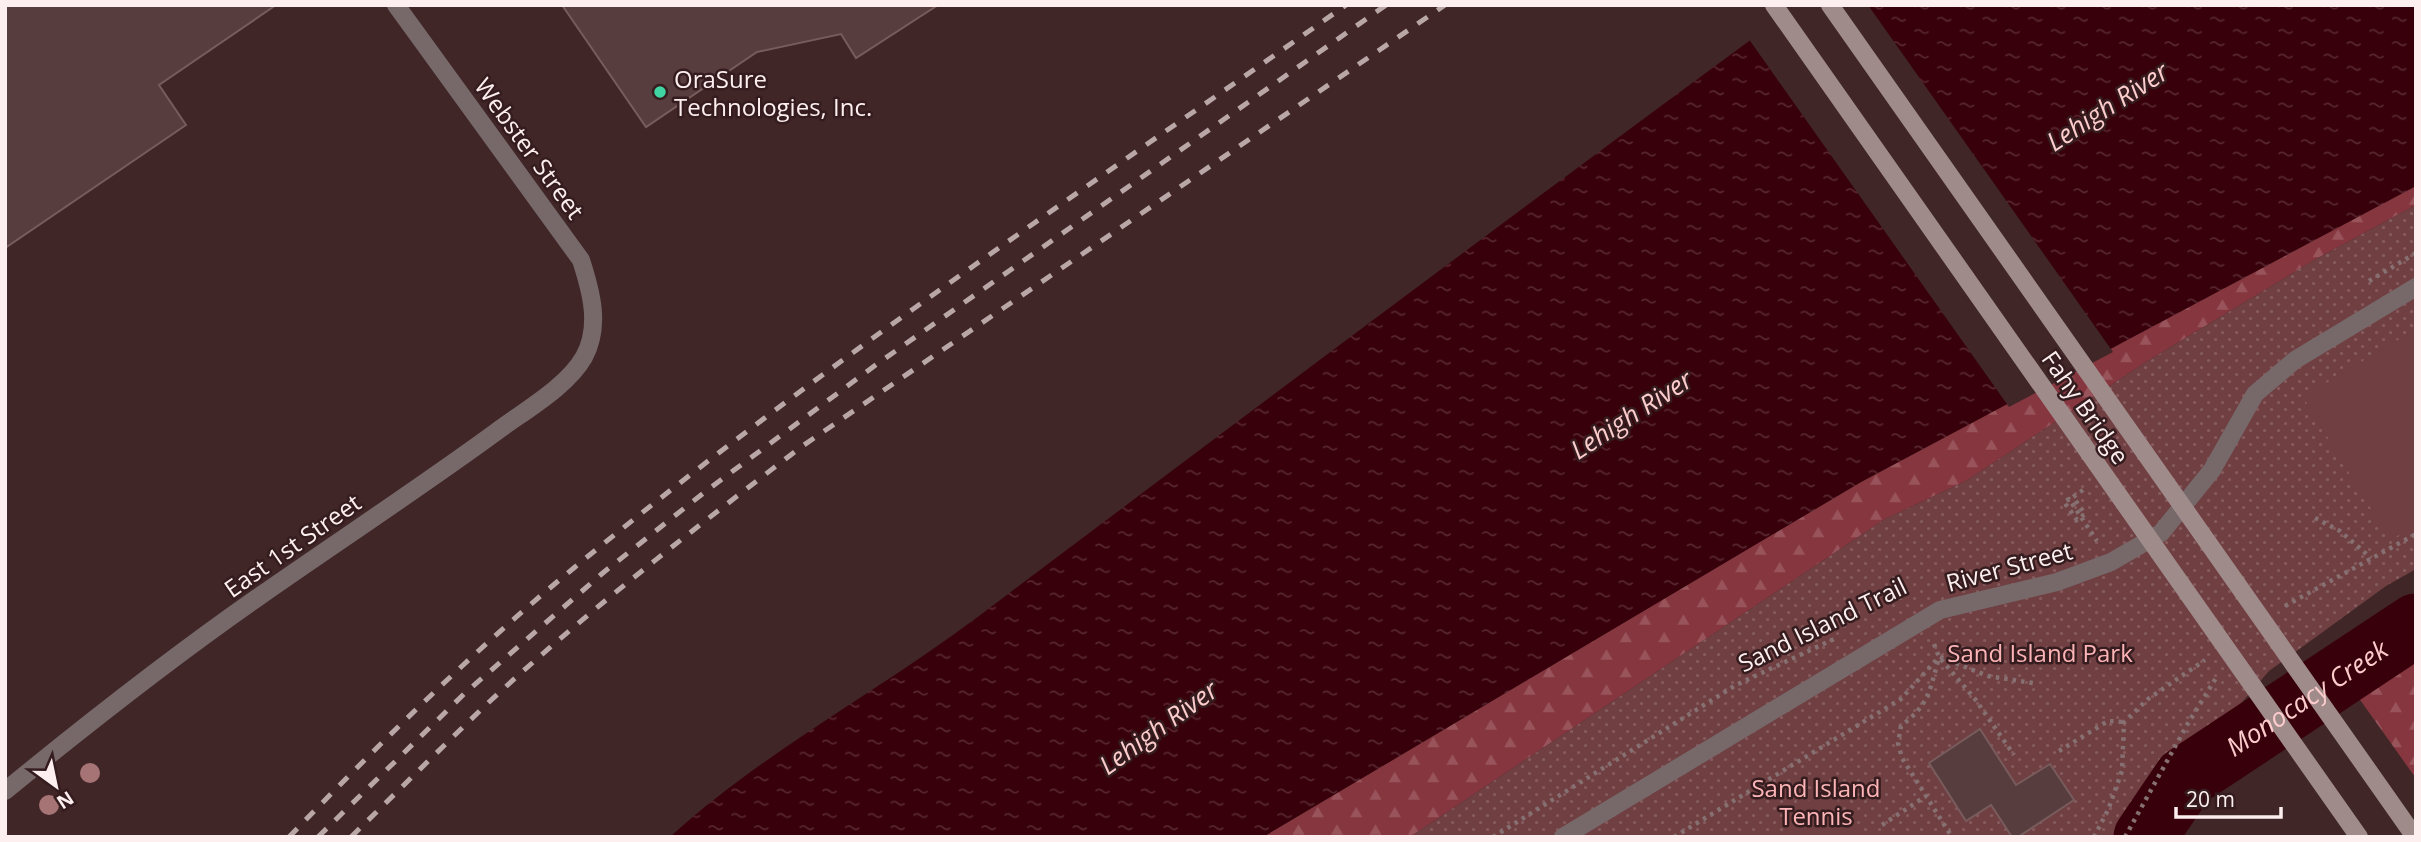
<svg xmlns="http://www.w3.org/2000/svg" width="2421" height="842" font-family="'Open Sans',sans-serif">
  <style>
    .forest { fill: url(#forest-firs) }
    .park { fill: url(#park-dots) }
    .pitch { fill: #703f42 }
    .water { fill: url(#water-ripples) }
    .pier { fill: #402627 }
    .lines { fill: none; stroke-linecap: round; stroke-linejoin: round }
    .river { stroke: #38000a; stroke-width: 63 }
    .building { fill: #583d3e; stroke: #785b5c; stroke-width: 2 }
    .path { stroke: #867071; stroke-width: 4.5; stroke-dasharray: 3.5 5; stroke-linecap: butt }
    .minor { stroke: #77696a; stroke-width: 18 }
    .secondary { stroke: #a08b8b; stroke-width: 18 }
    .rail { stroke: #b9a6a7; stroke-width: 5; stroke-dasharray: 12 12; stroke-linecap: butt }
    .tree { fill: #a77476 }
    .poi-dot { fill: #3fd4a2; stroke: #351c1e; stroke-width: 2.5 }
    .labels { text-anchor: middle; dominant-baseline: central; stroke-width: 5; stroke-linejoin: round; paint-order: stroke }
    .poi-label { font-size: 24px; fill: #fdefef; stroke: #351c1e; text-anchor: start }
    .street-label { font-size: 24px; fill: #fdefef; stroke: #351c1e }
    .park-label { font-size: 24px; fill: #fcb4b7; stroke: #351c1e }
    .water-label { font-size: 26px; font-style: italic; fill: #fdcccd; stroke: #351c1e }
  </style>
  <defs>
    <pattern id="forest-firs" width="22" height="20" patternUnits="userSpaceOnUse" patternTransform="scale(1.75)"><rect width="22" height="20" fill="#86363f"/><path d="M5 1l3.5 6h-7zM16 11l3.5 6h-7z" fill="#98535b"/></pattern>
    <pattern id="park-dots" width="8" height="8" patternUnits="userSpaceOnUse" patternTransform="scale(1.75)"><rect width="8" height="8" fill="#703f42"/><path d="M2 2h.1M6 6h.1" fill="none" stroke="#855b5e" stroke-width="1.8" stroke-linecap="round"/></pattern>
    <pattern id="water-ripples" width="26" height="14" patternUnits="userSpaceOnUse" patternTransform="scale(1.75)"><rect width="26" height="14" fill="#38000a"/><path d="M2 4q2-2 4 0t4 0M15 11q2-2 4 0t4 0" fill="none" stroke="#56262e"/></pattern>
  </defs>
  <rect width="100%" height="100%" fill="#402627"/>
  <path class="forest" d="M2416 186V205L2316 259 2146 362 1966 481 1885 519 1410 837H1263L1861 482Z
    M2416 644V777H2415L2353 690Z"/>
  <path class="park" d="M2416 205V569L2386 586 2269 671 2167 789 2138 837H1410L1885 519 1966 481 2146 362 2316 259Z"/>
  <path class="pitch" d="M2416 329V525L2390 540 2303 397Z
    M1830 788 1859 837H1791L1780 818Z"/>
  <path class="water" d="M1798 5H2416V186L1861 482 1263 837H670C763 752 878 692 979 616 1251 411 1523 207 1798 5Z"/>
  <path class="pier" d="M1792 5H1868L2113 352 2009 407 1748 38Z"/>
  <g class="lines">
    <path class="river" id="s1" d="M2145 837 2185 778 2416 625"/>
  </g>
  <path class="building" d="M5 5H276L159 85 186 125 5 248Z
    M562 5H938L856 58 841 34 757 52 646 127Z
    M1980 729 2016 785 2050 764 2074 800 2018 837H2012L1991 805 1966 821 1929 763Z"/>
  <g class="lines">
    <path class="path" d="M2369 281 2416 253
      M2083 490 2073 497 2085 514 2077 520 2064 502 2069 499 2097 541
      M2315 518 2340 531 2371 558
      M2285 606 2416 534
      M1934 644 1939 657 1975 699 2014 755
      M1940 657 1988 676 2033 683
      M1938 661C1929 694 1928 705 1901 726L1898 743 1902 758 1952 837
      M2059 751 2108 721 2124 722
      M1882 825 1926 796
      M1493 837 1736 685 1834 639
      M1674 837 1901 699 1939 657
      M2094 837 2108 810 2122 771 2124 722 2148 699 2205 660
      M2125 837 2187 725 2216 678"/>
    <path class="minor" d="M5 791C87 724 171 658 257 598 337 542 418 489 496 432 524 411 567 387 584 357 601 326 591 291 581 260L396 5
      M1563 837 1940 610 2057 582 2111 562 2161 533 2212 470 2255 394 2295 360 2416 287"/>
    <path class="secondary" d="M1774 5 2359 837
      M1830 5 2415 837"/>
    <path class="rail" d="M289 837C380 743 474 650 575 567 820 365 1087 188 1346 5
      M318 837 465 693 604 572 706 491 877 364 1386 5
      M351 837C397 792 442 747 488 703 587 611 694 529 801 447L1445 5"/>
  </g>
  <g class="tree">
    <circle cx="90" cy="773" r="10"/>
    <circle cx="49" cy="805" r="10"/>
  </g>
  <circle class="poi-dot" cx="660" cy="92" r="7"/>
  <g class="labels">
    <g class="poi-label">
      <text x="674" y="78">OraSure<tspan x="674" dy="28">Technologies, Inc.</tspan></text>
    </g>
    <g class="street-label">
      <text transform="translate(530 148) rotate(54)">Webster Street</text>
      <text transform="translate(2086 407) rotate(55)">Fahy Bridge</text>
      <text transform="translate(292 545) rotate(-35)">East 1st Street</text>
      <text transform="translate(2009 566) rotate(-15)">River Street</text>
      <text transform="translate(1822 624) rotate(-26)">Sand Island Trail</text>
    </g>
    <g class="park-label">
      <text x="2040" y="652">Sand Island Park</text>
      <text x="1816" y="787">Sand Island<tspan x="1816" dy="28">Tennis</tspan></text>
    </g>
    <g class="water-label">
      <text transform="translate(2107 106) rotate(-33)">Lehigh River</text>
      <text transform="translate(1631 414) rotate(-33)">Lehigh River</text>
      <text stroke="none"><textPath href="#s1" startOffset="217">Monocacy Creek</textPath></text>
      <text transform="translate(1158 727) rotate(-36)">Lehigh River</text>
    </g>
  </g>
  <rect width="2421" height="842" fill="none" stroke="#fdefef" stroke-width="14"/>
  <g transform="translate(56 786) rotate(147)" stroke="#351c1e" stroke-width="5" paint-order="stroke">
  <path d="M0-5L12 26L0 18L-12 26Z" fill="#fdefef"/>
  <text y="-10" font-size="19" font-weight="bold" text-anchor="middle" fill="#fdefef">N</text>
  </g>
  <path d="M2176 807v10h105v-10" fill="none" stroke="#fdefef" stroke-width="3.5"/>
  <text x="2186" y="807" font-size="21" fill="#fdefef" stroke="#351c1e" stroke-width="5" paint-order="stroke">20 m</text>
</svg>
